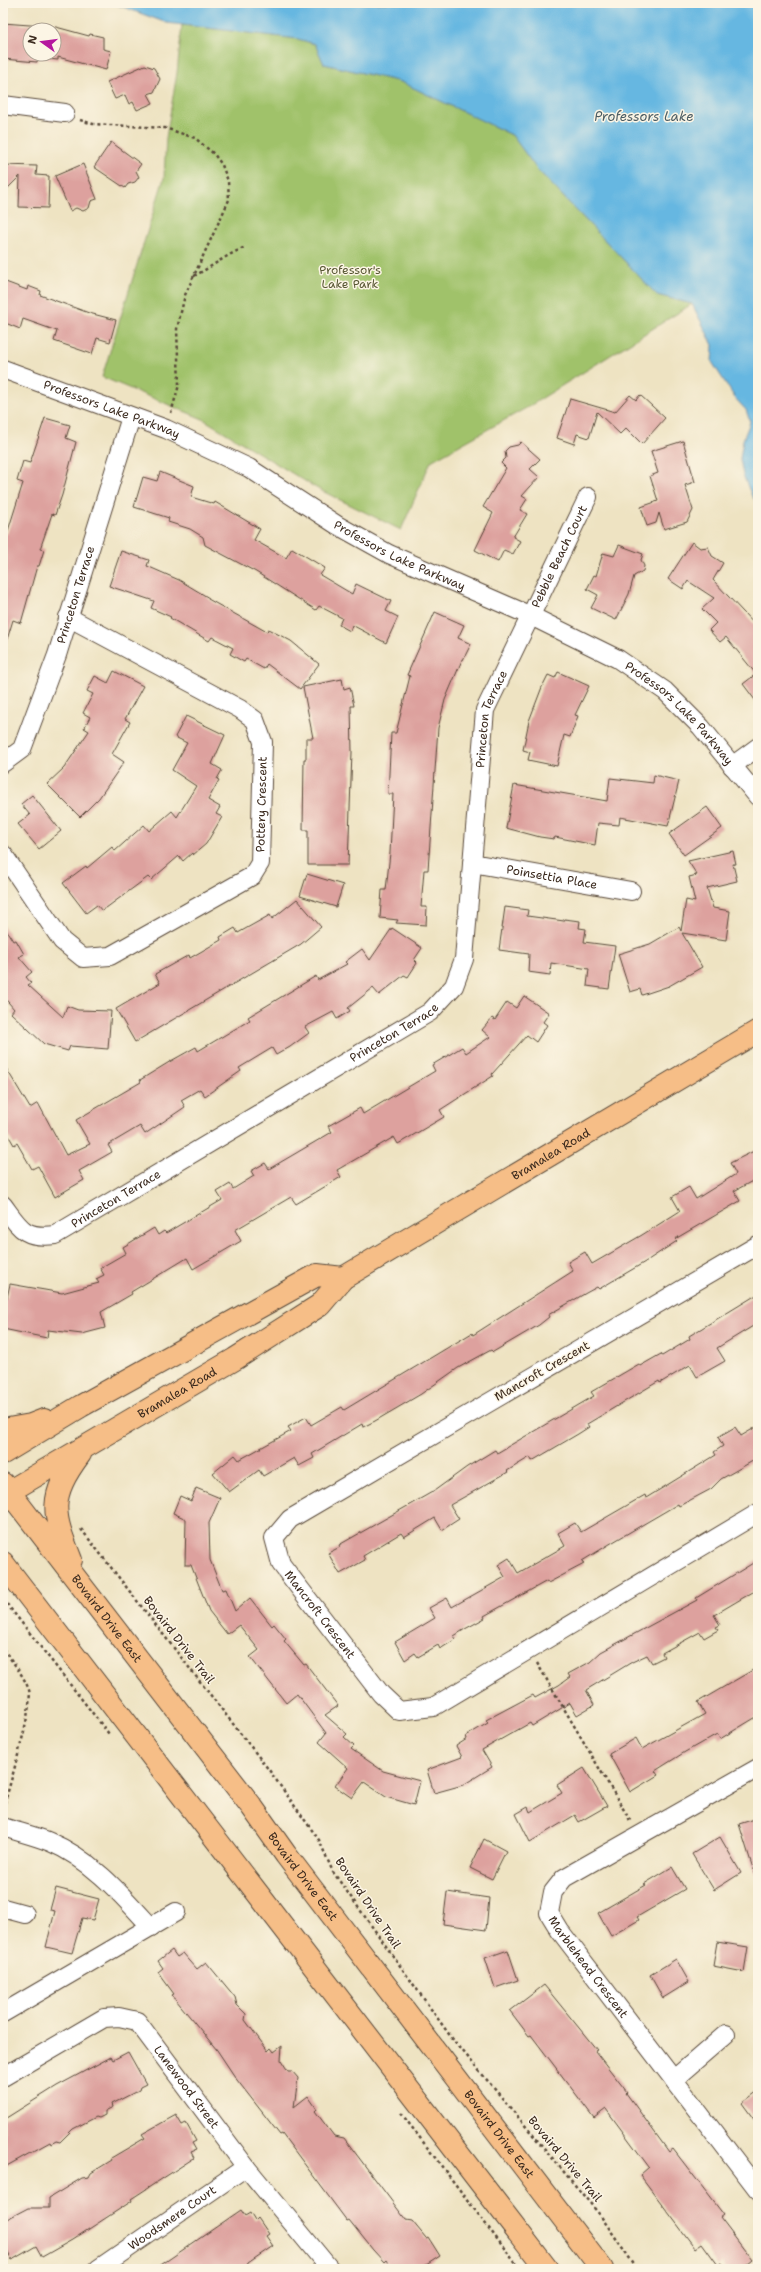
<svg xmlns="http://www.w3.org/2000/svg" width="761" height="2272" font-family="'Shantell Sans',sans-serif">
  <style>
    .green { fill: #a0c26b; stroke: #6e7644 }
    .water { fill: #66b7e1; stroke: #507080 }
    .building { fill: #dda19e; fill-rule: evenodd }
    .lines { fill: none; stroke-linecap: round; stroke-linejoin: round }
    .minor-casing { stroke: #564637; stroke-width: 20 }
    .major-casing { stroke: #564637; stroke-width: 24 }
    .path { stroke: #564637; stroke-width: 2.5; stroke-dasharray: 3 3; stroke-linecap: butt }
    .minor { stroke: #fff; stroke-width: 18 }
    .major { stroke: #f6be87; stroke-width: 22 }
    .labels { text-anchor: middle; dominant-baseline: central; stroke-width: 3; stroke-linejoin: round; paint-order: stroke }
    .park-label { font-size: 12px; fill: #595835; stroke: #fcf5e5 }
    .street-label { font-size: 12px; fill: #3b2a1e; stroke: #fcf5e5 }
    .water-label { font-size: 13px; font-style: italic; fill: #4a5b62; stroke: #fcf5e5 }
  </style>
  <rect width="100%" height="100%" fill="#fcf5e5"/>
  <filter id="ink" filterUnits="userSpaceOnUse"><feTurbulence type="fractalNoise" baseFrequency=".025" numOctaves="2"/><feDisplacementMap in="SourceGraphic" scale="8" xChannelSelector="R" yChannelSelector="G"/><feConvolveMatrix kernelMatrix="1 2 1 2 8 2 1 2 1" color-interpolation-filters="sRGB"/></filter>
  <filter id="wash" filterUnits="userSpaceOnUse"><feTurbulence type="fractalNoise" baseFrequency=".012" numOctaves="4" result="noise"/><feDisplacementMap in="SourceGraphic" scale="16" xChannelSelector="R" yChannelSelector="G"/><feGaussianBlur stdDeviation="0.9" result="paint"/><feColorMatrix in="noise" values="0 0 0 0 0 0 0 0 0 0 0 0 0 0 0 0 0 1.4 0 .05"/><feComposite in="paint" operator="in"/></filter>
  <g filter="url(#wash)">
    <rect width="100%" height="100%" fill="#eee3c2"/>
    <path class="green" d="M182 25 298 39 315 44 324 64 401 82 512 135 536 168 657 295 692 304 528 407 431 461 401 530 318 489 203 419 102 377 164 178 166 138 177 73Z"/>
    <path class="water" d="M112 3H758V504L752 496 743 475 740 459 743 440 750 422 746 410 735 398 712 362 713 345 692 304 657 295 536 168 512 135 401 82 324 64 315 44 298 39 167 23Z"/>
    <g id="blocks">
      <path class="building" d="M3 23 56 27 89 36 90 34 103 37V49L111 51 106 70 58 57V60L38 58 37 62 3 59ZM30 30H54V54H30Z
        M145 65 154 68 160 79 154 92 148 94 153 103 137 110 133 102 129 104 125 95 115 99 107 82Z
        M111 142 141 164 136 171 139 177 135 182 128 184 125 188 94 167Z
        M83 164 97 199 91 201 89 208 83 211 76 208 70 211 55 176Z
        M3 165 37 166 36 175 49 176 48 208 19 207 20 176 3 193Z
        M3 281 27 290 28 286 41 291 40 295 89 313 116 320 110 342 97 338 92 354 54 341 57 331 23 319 20 329 3 322Z
        M630 395 636 400 640 395 665 418 642 444 626 428 620 434 597 412 589 438 577 434 574 444 557 438 570 399 615 412Z
        M45 418 70 425 66 438 76 442 62 495 55 515 52 514 40 549 44 550 39 566H37L21 623 13 620 6 643H3V533L7 534 23 483 17 481 23 461 30 463Z
        M683 441 695 482 685 485 693 510 687 522 664 529 659 513 656 523 647 526 641 507 658 501 650 476 658 473 651 451Z
        M521 442 540 459 530 469 539 477 522 496 527 499 520 510 527 514 513 537 520 541 513 554 504 550 498 562 475 550 493 513 483 507 506 468 501 463 506 458 505 451 509 447 518 445Z
        M160 472 194 486 191 497 214 504 215 502 260 529 254 540 286 558 292 548 325 568 320 575 352 594 356 584 391 601 386 611 398 617 386 643 352 625 350 631 339 625 342 618 319 606 316 610 256 572 205 545 203 537 190 529 168 522 169 518 134 507 143 477 157 481Z
        M692 542 700 548 708 547 712 556 723 563 713 580 758 628V704L743 684 756 674 726 637 720 642 709 630 716 623 702 609 714 598 688 581 683 589 668 579Z
        M619 545 643 554 641 560 644 566 643 571 634 576 629 594 616 620 591 608 598 595 587 589 594 575 596 576 603 553 614 556Z
        M121 551 149 560 147 566 179 580 209 598 208 599 267 632 268 629 291 641 319 664 300 689 267 664 264 669 246 659 244 662 230 654 233 648 212 637 209 641 170 618 171 617 151 608 154 601 109 586Z
        M435 612 464 625 458 638 471 644 463 660H462L445 700 438 728 428 870H424L421 907H427L426 925 396 923 398 920 380 918 382 890H386L390 853 393 794H388L391 733H396L410 676 407 675Z
        M114 671 143 686 125 719 130 722 112 754 124 762 99 798 80 817 47 784 64 768 89 731 84 728 90 717 83 713 93 694 87 691 95 676 108 683Z
        M558 672 589 686 575 715 578 716 570 737 564 735 557 766 528 760 530 752 523 750 529 721 542 687 548 675 555 678Z
        M342 679 344 689 350 687 354 706H351L352 752 348 865H308V830H303L304 759H306V738H313L303 687Z
        M186 716 225 735 212 764 222 770 217 779 219 780 208 800 220 807 216 814 222 817 206 844 193 855 192 853 183 861 179 856 151 880 148 877 102 911 97 905 86 913 63 883 86 866 87 868 112 847 115 851 144 825 149 831 172 811 177 817 196 786 172 770 187 743 175 737Z
        M654 775 679 781 668 826 620 817 619 825 598 823 595 845 555 837 554 839 540 837 506 828 514 785 607 801 610 778 653 783Z
        M32 795 61 831 39 849 18 824 30 815 21 804Z
        M707 807 722 828 684 855 669 834Z
        M733 851 736 864H733L737 881 707 888 713 908 730 911 726 940 682 933 702 967 669 986 642 995 640 989 630 992 618 954 650 944 679 927 681 931 686 900 695 902 689 877 697 875 688 861Z
        M307 874 343 885 336 907 300 896Z
        M297 899 321 927 301 944 135 1042 116 1009 160 983 155 974 189 955 190 958 221 940 220 937 235 928 238 933 270 915 272 919Z
        M505 907 528 910 527 916 564 921V919L580 921 579 928 586 929 584 942 615 946 609 989 587 986 589 969 551 963 550 975 528 972 529 954 499 950Z
        M3 925 13 941 16 940 24 954 19 957 32 972 26 977 31 983 28 985 63 1017 67 1006 78 1010 111 1011 108 1049 70 1046 68 1051 44 1044 11 1013 14 1009 3 996Z
        M392 928 422 948 414 960 417 963 408 977 404 975 379 995 373 988 348 1008 350 1011 337 1019 333 1012 305 1027 309 1033 290 1047 276 1055 272 1048 239 1068 241 1071 205 1096 200 1089 181 1100 185 1107 145 1134 140 1126 108 1145 112 1152 79 1171 84 1180 55 1197 38 1166 32 1169 17 1143 14 1145 3 1126V1063L30 1108 38 1103 66 1155 90 1144 76 1120 141 1082 140 1080 171 1061 196 1047 198 1051 250 1020 248 1017 316 976 318 980 347 964 345 962 362 949 370 960Z
        M524 996 549 1013 543 1022 547 1025 536 1042 527 1035 492 1074 493 1076 440 1110 444 1117 398 1144 394 1137 337 1170 341 1177 296 1204 291 1197 235 1230 241 1241 193 1269 187 1258 131 1292 132 1294 101 1312 105 1328 82 1334 48 1330 47 1338 3 1329V1297L7 1298 10 1284 62 1293 99 1283 96 1279 104 1275 100 1268 126 1253 123 1247 154 1228 158 1235 164 1231 166 1233 222 1200 217 1192 230 1184 233 1189 254 1176 251 1171 265 1163 269 1169 332 1132 328 1126 360 1108 363 1114 435 1071 432 1065 462 1047 466 1053 490 1037 482 1030 492 1018 495 1020 507 1002 516 1008Z
        M758 1149V1178L734 1191 740 1201 675 1239 677 1241 645 1262 599 1289 597 1287 586 1293 548 1315 549 1317 539 1325 493 1352 491 1350 458 1368 421 1394 375 1421 363 1427 362 1424 312 1454 314 1458 299 1466 294 1458 263 1476 259 1470 229 1492 213 1473 235 1455 239 1460 291 1431 288 1427 306 1417 311 1425 342 1407 344 1410 472 1333 473 1335 573 1271 568 1262 585 1252 592 1264 642 1235 680 1211 672 1197 689 1187 696 1199 736 1174 730 1163Z
        M758 1294V1323L717 1348 725 1361 697 1377 690 1365 660 1383 659 1381 587 1424 589 1427 578 1434 532 1461 530 1457 507 1471 508 1472 450 1505 459 1519 442 1530 435 1518 404 1537 401 1533 363 1556 365 1560 340 1574 328 1553 340 1547 339 1545 434 1491 467 1467 495 1450 497 1453 594 1396 591 1392 639 1364 640 1366 661 1354 662 1356 690 1339 689 1336Z
        M758 1426V1458L721 1479 711 1489 679 1506 678 1504 613 1542 582 1561 584 1564 548 1583 547 1581 484 1616 485 1618 465 1629 454 1636 456 1639 440 1649 438 1645 418 1657 415 1653 405 1660 395 1642 435 1618 429 1608 447 1598 452 1607 505 1577 498 1565 509 1558 518 1573 565 1546 558 1533 575 1523 581 1532 645 1495 646 1498 716 1455 714 1452 723 1446 718 1437 735 1427 741 1436Z
        M196 1488 220 1498 209 1523 210 1560 222 1590 226 1589 235 1611 250 1598 272 1626 274 1624 286 1639 284 1641 304 1665 306 1664 338 1706 325 1715 347 1734 344 1737 354 1746 351 1749 383 1771 420 1781 414 1805 386 1797 364 1782 352 1798 335 1786 348 1768 319 1742 326 1733 297 1694 286 1703 250 1657 259 1650 239 1625 227 1634 209 1611 191 1565H185L186 1519 173 1513 180 1496 191 1501Z
        M758 1560V1589L714 1615 720 1625 716 1627 718 1630 704 1638 700 1632 662 1653 664 1657 652 1663 647 1655 632 1662 586 1690 594 1705 577 1715 570 1703 532 1726 530 1723 482 1750 492 1767 463 1785 434 1793 427 1770 462 1757 456 1746 467 1739 466 1736 488 1723 486 1720 533 1695 535 1698 559 1685 570 1677 568 1674 590 1662 601 1652 697 1600 696 1598Z
        M758 1667V1716L720 1739 717 1734 685 1752 655 1771 658 1775 630 1792 609 1754 636 1738 642 1749 705 1714 698 1702Z
        M584 1768 607 1806 579 1822 575 1815 530 1842 516 1814 528 1807 530 1812 562 1793 557 1785Z
        M758 1818V1875H755L739 1824Z
        M720 1837 741 1873 714 1890 692 1854Z
        M484 1839 506 1851 492 1879 470 1868Z
        M672 1867 685 1889 637 1917 639 1920 611 1936 598 1913 646 1885 644 1884Z
        M56 1888 99 1899 93 1920 82 1918 72 1953 46 1947 55 1911 50 1910Z
        M447 1892 489 1898 486 1930 443 1924Z
        M717 1942 748 1947 744 1972 713 1966Z
        M172 1950 177 1957 183 1953 197 1969 206 1962 235 1997 237 2005 246 2014 245 2020 268 2051 271 2048 274 2052 282 2046 281 2060 288 2071H292L298 2078 294 2107 308 2096 317 2109 315 2111 334 2136 344 2138 406 2220 412 2221 426 2238 428 2237 440 2256 420 2269H392L386 2260 384 2262 373 2250 349 2220 347 2221 282 2134 280 2135 237 2080 217 2050 172 1995 174 1994 158 1972 163 1968 158 1961Z
        M508 1950 518 1980 495 1988 485 1958Z
        M676 1959 689 1982 663 1998 650 1975Z
        M544 1985 597 2050 595 2051 627 2092 626 2093 669 2152 673 2149 724 2215 720 2218 752 2260 741 2269H726L722 2263 718 2265 702 2243 695 2248 640 2175 649 2167 606 2109 594 2118 531 2035 529 2036 510 2011Z
        M128 2052 146 2084 140 2087 139 2090 112 2104 113 2107 105 2111V2115L99 2118 96 2117 73 2129 60 2142 56 2141 51 2144 50 2142 3 2168V2120L57 2086 111 2057 113 2060Z
        M758 2091V2125L742 2103Z
        M176 2115 182 2125 186 2123 196 2141 192 2143 196 2150 191 2152 194 2158 131 2199 132 2201 72 2240 42 2257 36 2246 12 2260 3 2244V2221L28 2208H49V2198L82 2178 89 2177 91 2173 112 2160 111 2158 145 2138 142 2134Z
        M241 2210 245 2216 250 2213 255 2221 258 2218 269 2234 266 2236 273 2246 248 2263 247 2266 242 2269H155Z"/>
    </g>
  </g>
  <g filter="url(#ink)">
    <use href="#blocks" fill-opacity="0" stroke="#564637" stroke-width="1"/>
    <g class="lines">
      <g class="minor-casing">
        <g id="minor">
          <path d="M3 105 65 113"/>
          <path id="s1" d="M3 369 166 429 249 468 337 525 389 554 531 616 618 659 665 691 701 727 758 797"/>
          <path id="s2" d="M3 763 22 749 57 655 131 417"/>
          <path d="M732 766 758 747"/>
          <path id="s3" d="M3 854 62 941 83 958 110 956 252 876 260 863 263 742 255 720 240 709 68 617"/>
          <path id="s4" d="M472 863 631 891"/>
          <path id="s5" d="M3 1205C20 1228 24 1239 55 1235L430 1012 454 986 464 959 485 710 588 497"/>
          <path id="s6" d="M758 1245 290 1519 274 1538 281 1564 381 1694 399 1711 433 1707 758 1513"/>
          <path id="s7" d="M758 1768 564 1878 553 1892 549 1913 560 1931 758 2190"/>
          <path d="M3 1827C18 1832 35 1836 50 1842 91 1859 122 1895 151 1927"/>
          <path d="M3 1908 25 1914"/>
          <path d="M3 2013 176 1912"/>
          <path id="s8" d="M3 2077 104 2018 119 2017 137 2021 246 2167 330 2269"/>
          <path d="M674 2079 726 2034"/>
          <path id="s9" d="M98 2269 246 2167"/>
        </g>
      </g>
      <g class="major-casing">
        <g id="major">
          <path d="M3 1430 31 1425 44 1420"/>
          <path d="M3 1453 81 1406 317 1275 343 1278"/>
          <path id="s10" d="M3 1484 252 1807 286 1855 602 2269"/>
          <path id="s11" d="M3 1495 235 1359 320 1305 343 1278 758 1031"/>
          <path d="M71 1560C52 1513 48 1497 80 1454"/>
          <path d="M3 1563 547 2269"/>
        </g>
      </g>
      <path class="path" d="M80 120 93 124 165 128 195 138 214 154 222 165 228 181 229 200 185 295 177 329 179 385 171 413
        M194 276C212 267 227 254 246 247
        M81 1529 269 1770 319 1840 333 1872 451 2037 600 2215 637 2269
        M3 1599 109 1734
        M3 1649C12 1661 24 1676 29 1690 34 1706 9 1786 4 1806
        M537 1663 631 1822
        M401 2113 520 2269"/>
      <use href="#minor" class="minor"/>
      <use href="#major" class="major"/>
    </g>
  </g>
  <g class="labels">
    <g class="park-label">
      <text x="350" y="270">Professor's<tspan x="350" dy="14">Lake Park</tspan></text>
    </g>
    <g class="street-label">
      <text stroke="none"><textPath href="#s1" startOffset="116">Professors Lake Parkway</textPath></text>
      <text stroke="none"><textPath href="#s1" startOffset="440">Professors Lake Parkway</textPath></text>
      <text stroke="none"><textPath href="#s5" startOffset="986">Pebble Beach Court</textPath></text>
      <text stroke="none"><textPath href="#s2" startOffset="187">Princeton Terrace</textPath></text>
      <text stroke="none"><textPath href="#s1" startOffset="764">Professors Lake Parkway</textPath></text>
      <text stroke="none"><textPath href="#s5" startOffset="808">Princeton Terrace</textPath></text>
      <text stroke="none"><textPath href="#s3" startOffset="396">Pottery Crescent</textPath></text>
      <text stroke="none"><textPath href="#s4" startOffset="81">Poinsettia Place</textPath></text>
      <text stroke="none"><textPath href="#s5" startOffset="460">Princeton Terrace</textPath></text>
      <text stroke="none"><textPath href="#s11" startOffset="647">Bramalea Road</textPath></text>
      <text stroke="none"><textPath href="#s5" startOffset="136">Princeton Terrace</textPath></text>
      <text transform="translate(542 1371) rotate(-30)">Mancroft Crescent</text>
      <text stroke="none"><textPath href="#s11" startOffset="202">Bramalea Road</textPath></text>
      <text stroke="none"><textPath href="#s6" startOffset="658">Mancroft Crescent</textPath></text>
      <text stroke="none"><textPath href="#s10" startOffset="170">Bovaird Drive East</textPath></text>
      <text transform="translate(179 1640) rotate(52)">Bovaird Drive Trail</text>
      <text stroke="none"><textPath href="#s10" startOffset="494">Bovaird Drive East</textPath></text>
      <text transform="translate(368 1903) rotate(56)">Bovaird Drive Trail</text>
      <text stroke="none"><textPath href="#s7" startOffset="329">Marblehead Crescent</textPath></text>
      <text stroke="none"><textPath href="#s8" startOffset="233">Lanewood Street</textPath></text>
      <text stroke="none"><textPath href="#s10" startOffset="818">Bovaird Drive East</textPath></text>
      <text transform="translate(565 2159) rotate(50)">Bovaird Drive Trail</text>
      <text stroke="none"><textPath href="#s9" startOffset="90">Woodsmere Court</textPath></text>
    </g>
    <g class="water-label">
      <text x="644" y="116">Professors Lake</text>
    </g>
  </g>
  <rect width="761" height="2272" fill="none" stroke="#fcf5e5" stroke-width="16"/>
  <g transform="translate(42 42) rotate(284)"><circle r="19" fill="#fcf5e5" stroke="#afa495"/>
  <path d="M0-3L7 15L0 10L-7 15Z" fill="#b5179e"/>
  <text y="-6" font-size="11" font-weight="bold" text-anchor="middle" fill="#3b2a1e">N</text>
  </g>
</svg>
